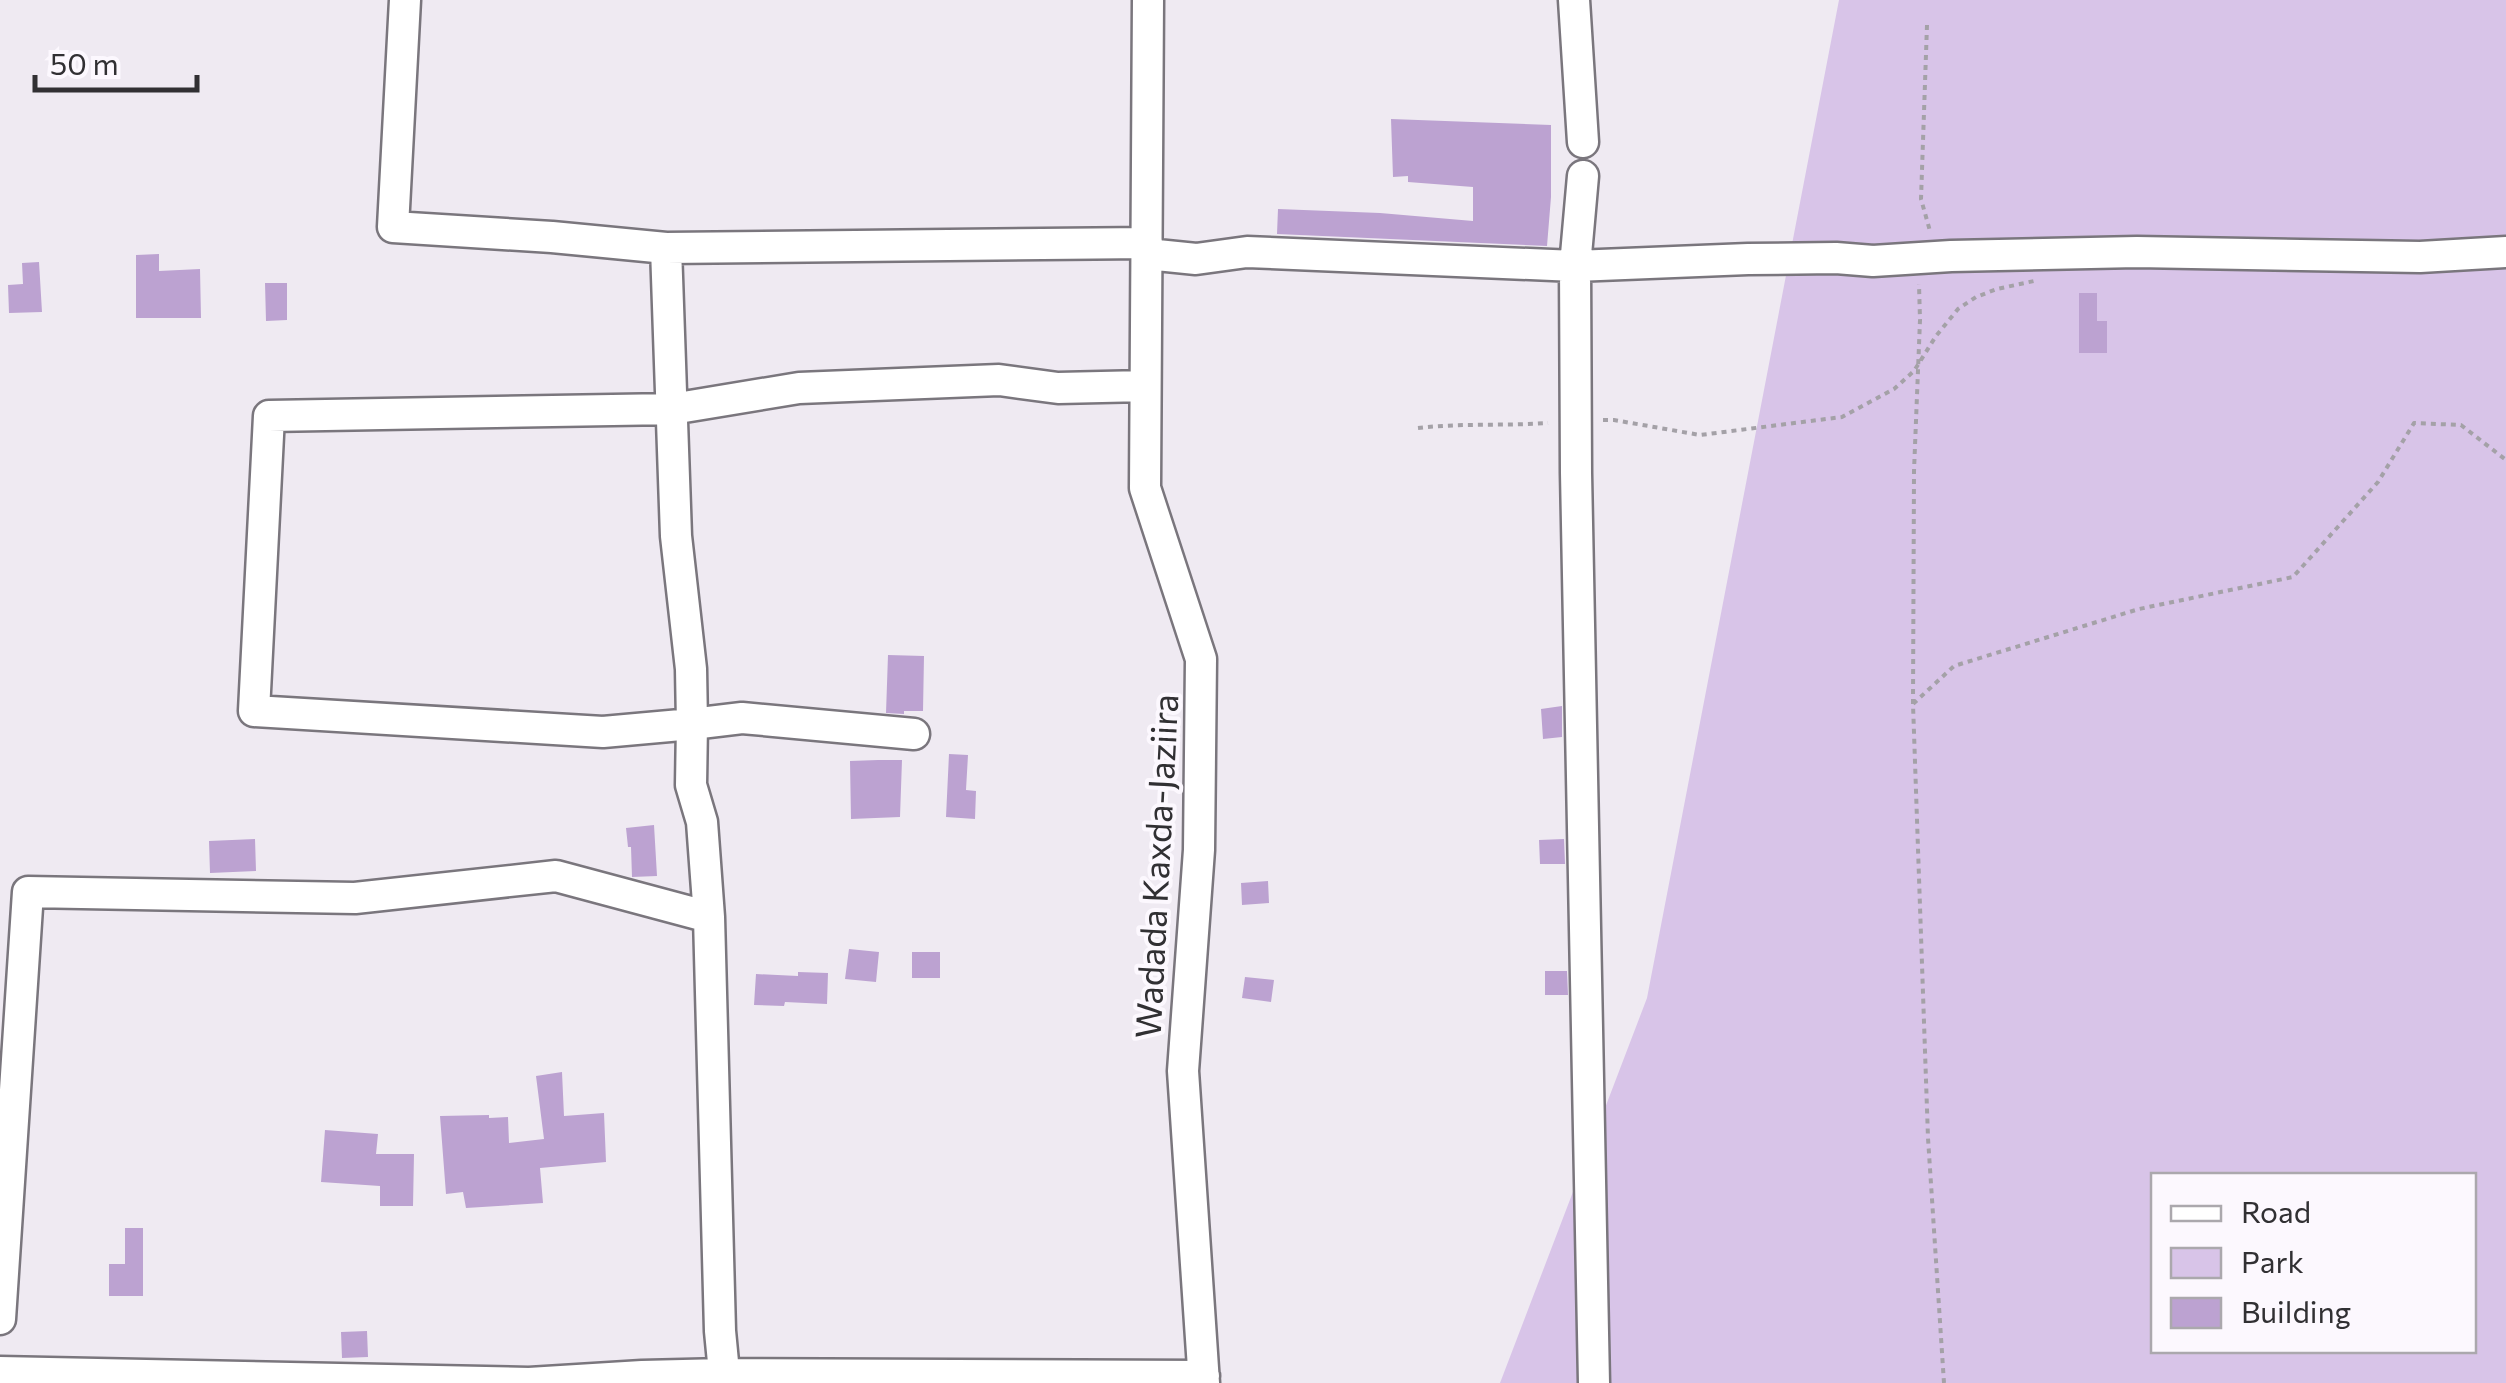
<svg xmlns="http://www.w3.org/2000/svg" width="2506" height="1383" font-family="Commissioner,sans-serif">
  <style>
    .green { fill: #d8c4e8; fill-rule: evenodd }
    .building { fill: #bca2d1 }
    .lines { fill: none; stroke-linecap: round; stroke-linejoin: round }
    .minor-casing { stroke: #7a767d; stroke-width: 35 }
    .path { stroke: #a4a1a7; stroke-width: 4; stroke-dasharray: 5 5; stroke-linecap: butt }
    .minor { stroke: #fff; stroke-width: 30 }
    .labels { text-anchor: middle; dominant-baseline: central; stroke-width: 8; stroke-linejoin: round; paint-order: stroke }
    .street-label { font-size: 35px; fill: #313033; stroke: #fcf8fe }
  </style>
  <rect width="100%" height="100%" fill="#efeaf2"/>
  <path class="green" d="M1839 0H2506V1383H1500L1647 998ZM2154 1176H2474V1350H2154Z"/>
  <path class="building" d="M1391 119 1551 125V197L1547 246 1277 234 1278 209 1380 213 1473 221V187L1408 182V176L1393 177Z
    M159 254V271L200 269 201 318H136V255Z
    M39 262 42 312 9 313 8 285 23 284 22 263Z
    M265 283H287V320L266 321Z
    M2079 293H2097V321H2107V353H2079Z
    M888 655 924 656 923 711H904V714L886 713Z
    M1562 706V737L1543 739 1541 709Z
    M949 754 968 755 966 790 976 791 975 819 946 817Z
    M878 760H902L900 817 851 819 850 761Z
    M654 825 657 876 632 877 631 847H628L626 828Z
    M255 839 256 871 210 873 209 841Z
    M1564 839 1565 864H1540L1539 840Z
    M1268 881 1269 903 1242 905 1241 883Z
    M849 949 879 952 876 982 845 979Z
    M912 952H940V978H912Z
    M1545 971H1567L1568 995H1545Z
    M798 972 828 973 827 1004 785 1002 784 1006 754 1005 756 974 798 976Z
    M1245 977 1274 980 1271 1002 1242 998Z
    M562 1072 564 1116 604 1113 606 1162 540 1168 543 1203 466 1208 463 1192 446 1194 440 1116 489 1115V1118L508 1117 509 1143 544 1139 536 1076Z
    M325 1130 378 1134 376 1154H414L413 1206H380V1186L321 1182Z
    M125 1228H143V1296H109V1264H125Z
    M367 1331 368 1357 342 1358 341 1332Z"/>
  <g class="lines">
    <g class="minor-casing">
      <path id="minor" d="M405 0 393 227 552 237 666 248 676 536 691 669 692 724 603 732 254 711 269 416 672 409 799 388 999 380 1058 388 1145 386
        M1148 0 1145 488 1201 659 1199 850 1183 1071 1204 1383
        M1574 0 1583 142
        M1583 176 1575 266 1576 473 1594 1383
        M666 248 1147 243
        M1147 254 1196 259 1247 252 1575 266 1748 259 1836 258 1873 261 1951 256 2137 252 2420 257 2506 252
        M0 1319 28 892 355 898 556 876 709 917
        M0 1372 529 1383 642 1376 724 1374 1204 1376
        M725 1383 720 1331 709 917 702 822 691 785 692 724 742 718 914 734"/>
    </g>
    <path class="path" d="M1927 25 1921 199 1930 231
      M1603 420H1614L1700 435 1842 417 1894 389 1914 371 1936 336 1958 309 1976 297 1997 289 2034 281
      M1418 428C1461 423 1505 426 1548 423
      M1913 704 1914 471 1920 320 1919 284
      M1944 1383 1928 1138 1913 704 1954 666 2139 609 2293 577 2378 482 2414 423 2461 425 2506 460"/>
    <use href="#minor" class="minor"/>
  </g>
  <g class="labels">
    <g class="street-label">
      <text transform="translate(1155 866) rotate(-87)">Wadada Kaxda-Jaziira</text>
    </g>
  </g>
  <rect x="2151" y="1173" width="325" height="180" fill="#fcf8fe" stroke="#aba8ad" stroke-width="2.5"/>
  <rect x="2171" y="1206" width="50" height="15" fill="#ffffff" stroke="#aba8ad" stroke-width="2.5"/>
  <text x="2241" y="1223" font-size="30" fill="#313033">Road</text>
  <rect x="2171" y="1248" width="50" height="30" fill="#d8c4e8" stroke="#aba8ad" stroke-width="2.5"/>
  <text x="2241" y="1273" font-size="30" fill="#313033">Park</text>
  <rect x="2171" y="1298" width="50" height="30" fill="#bca2d1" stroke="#aba8ad" stroke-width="2.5"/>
  <text x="2241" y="1323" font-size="30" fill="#313033">Building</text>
  <path d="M35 75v15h162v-15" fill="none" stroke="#313033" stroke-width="5"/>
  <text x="50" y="75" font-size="30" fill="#313033" stroke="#fcf8fe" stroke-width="8" paint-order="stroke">50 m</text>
</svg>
